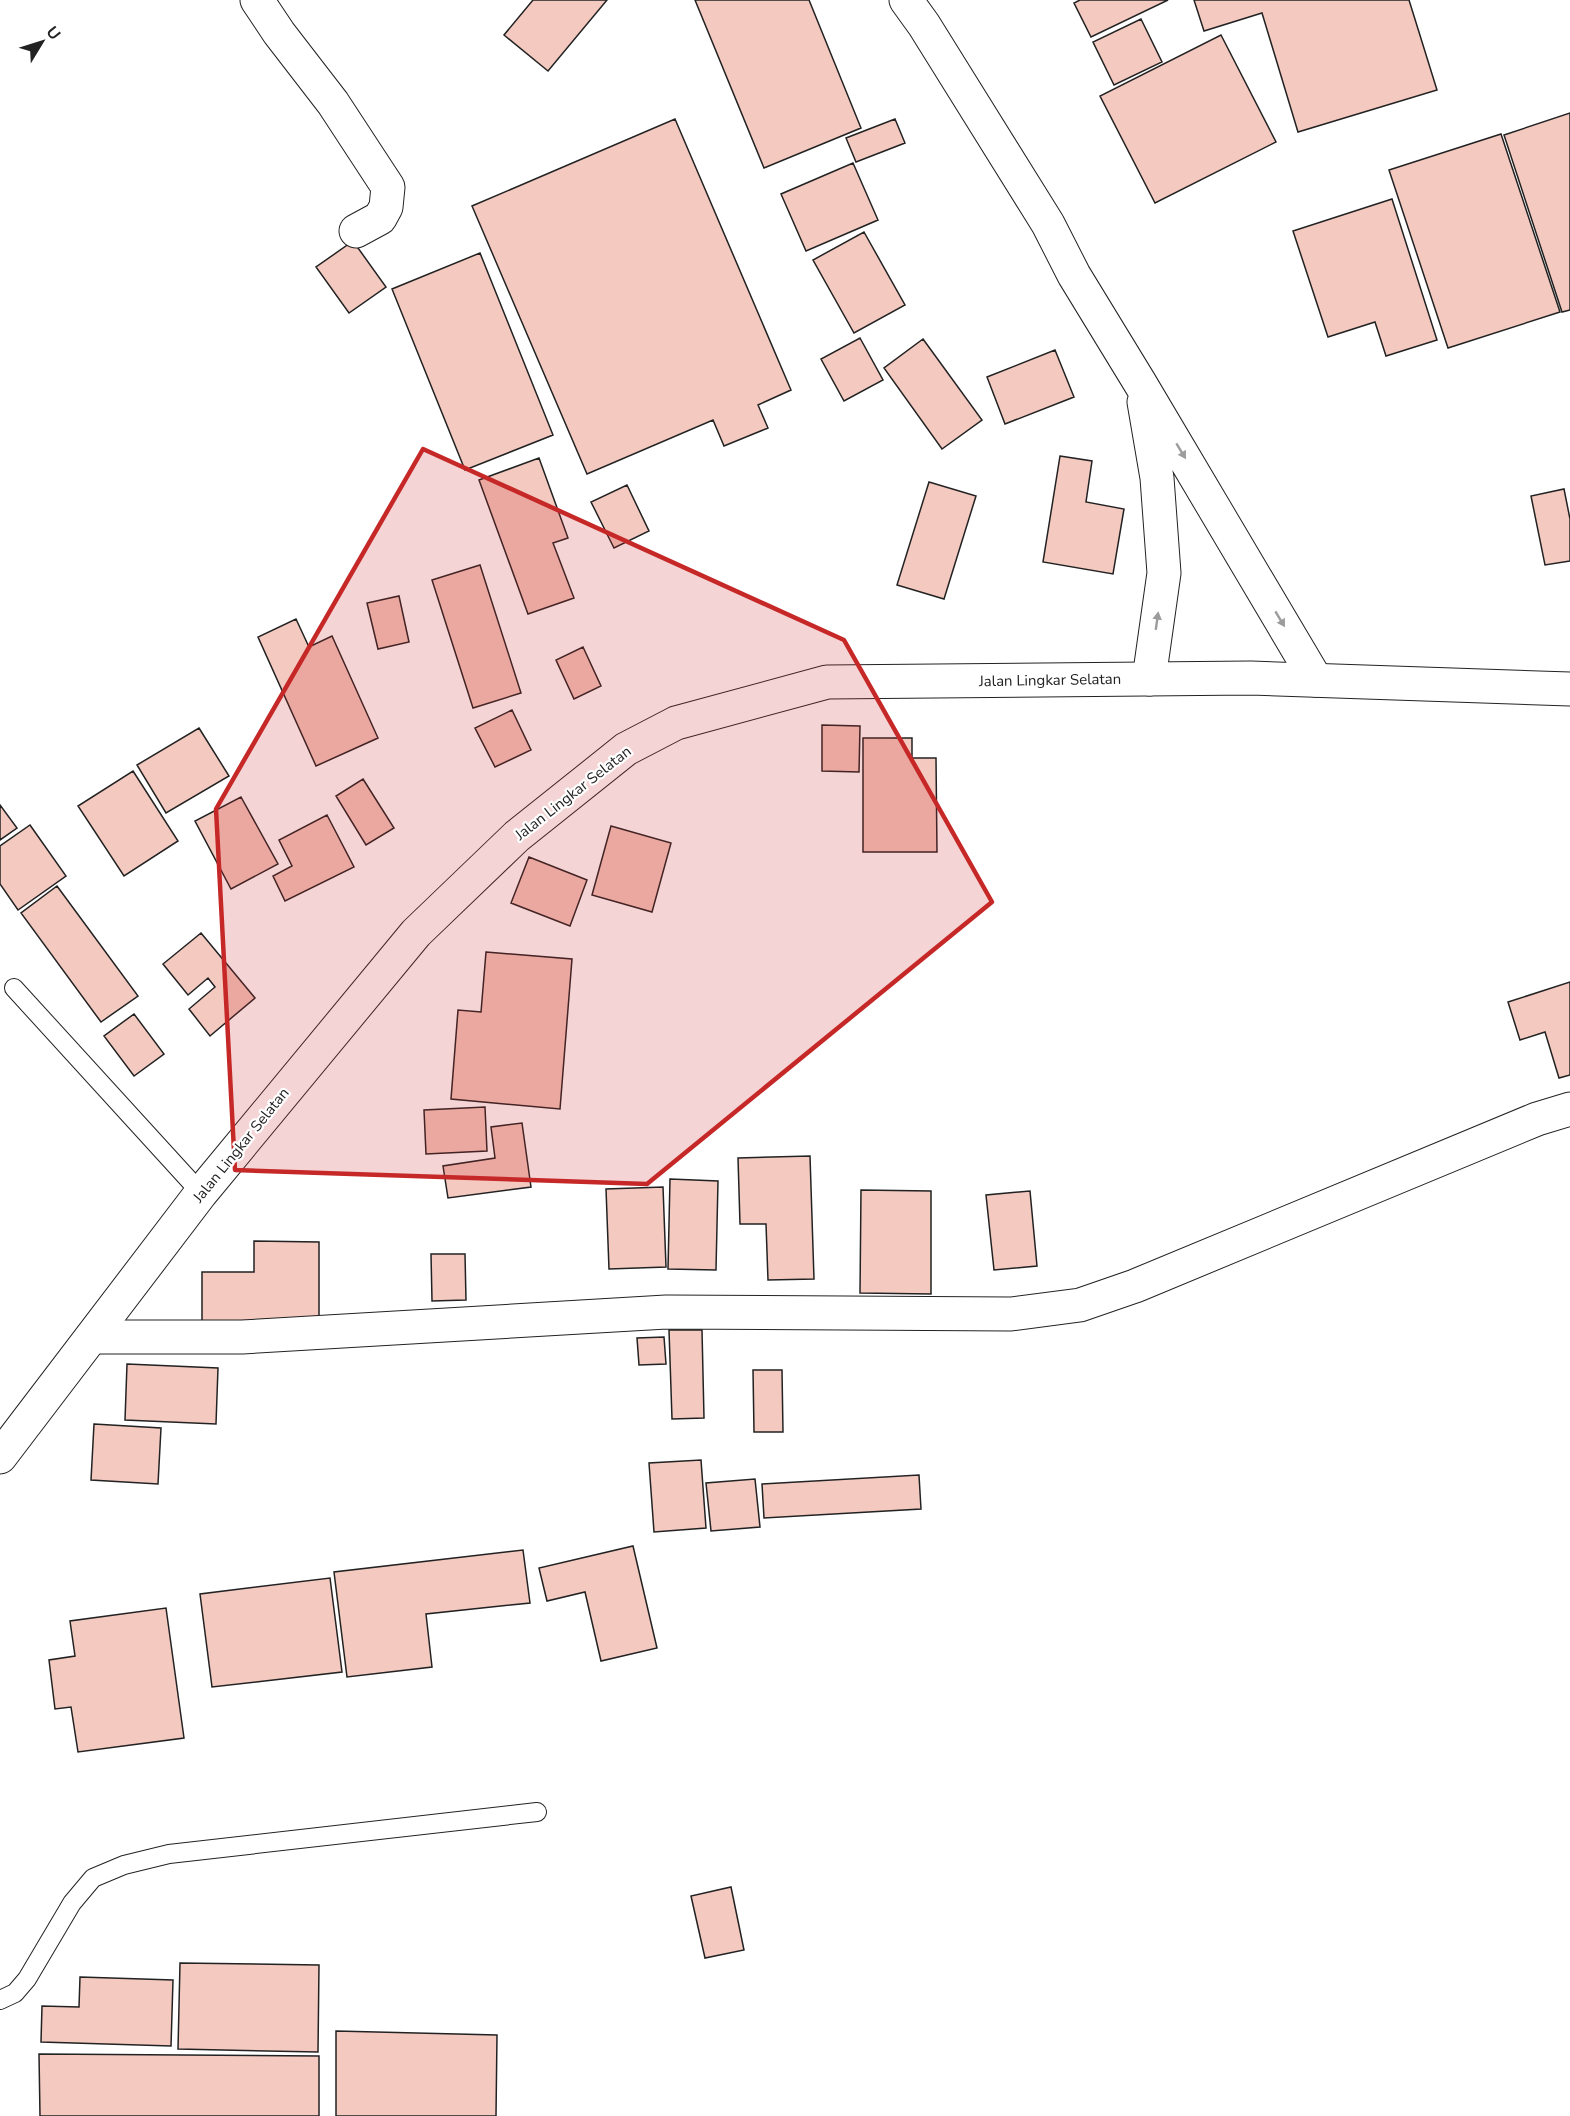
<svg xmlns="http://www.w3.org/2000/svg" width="1570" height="2116" font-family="'Nunito Sans',sans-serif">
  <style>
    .building { fill: #f3c9c0; stroke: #222; stroke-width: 1.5 }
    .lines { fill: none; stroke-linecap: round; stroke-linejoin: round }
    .service-casing { stroke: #222; stroke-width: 20 }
    .minor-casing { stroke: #222; stroke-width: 35 }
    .tertiary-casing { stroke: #222; stroke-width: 35 }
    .trunk-casing { stroke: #222; stroke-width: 35 }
    .service { stroke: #fff; stroke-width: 18 }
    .minor { stroke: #fff; stroke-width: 33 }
    .tertiary { stroke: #fff; stroke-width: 33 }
    .trunk { stroke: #fff; stroke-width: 33 }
    .oneway { fill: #9c9c9c }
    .marked { fill: #c62828; fill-opacity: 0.2; stroke: #c62828; stroke-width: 4.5; stroke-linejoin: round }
    .labels { text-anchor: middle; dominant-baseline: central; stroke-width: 4.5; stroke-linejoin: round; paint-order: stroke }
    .street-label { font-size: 15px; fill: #222; stroke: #fff }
  </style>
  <rect width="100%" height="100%" fill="#fff"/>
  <path class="building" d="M533 0H607L548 71 504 35Z
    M695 0H809L861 128 764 168Z
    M1080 0H1168L1091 37 1074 3Z
    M1194 0H1409L1437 90 1298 132 1262 13 1204 31Z
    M1141 19 1162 62 1114 85 1093 42Z
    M1221 35 1276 142 1155 203 1100 96Z
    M1570 113V310L1562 312 1504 135Z
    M675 119 791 390 758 405 768 428 724 446 713 420 587 474 472 206Z
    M895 119 905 143 856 162 846 138Z
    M1501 134 1560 312 1448 348 1389 170Z
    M853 163 878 220 806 251 781 194Z
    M1392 199 1437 340 1386 356 1375 322 1328 337 1293 231Z
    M864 232 905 305 854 333 813 260Z
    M353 241 386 287 349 313 316 267Z
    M480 253 553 435 465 470 392 289Z
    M860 338 883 380 844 401 821 359Z
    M923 339 982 420 942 449 884 368Z
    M1055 350 1074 397 1005 424 987 377Z
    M1060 456 1092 461 1086 502 1124 509 1113 574 1043 562Z
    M539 458 568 538 553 543 574 598 528 614 479 480Z
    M929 482 976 496 944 599 897 585Z
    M627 485 649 531 614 548 591 502Z
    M1564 489 1570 519V561L1545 565 1531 496Z
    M480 565 521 693 473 708 432 580Z
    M399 596 409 642 378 649 367 603Z
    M296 619 309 647 332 636 378 738 316 766 258 637Z
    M583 647 601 686 574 699 556 660Z
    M512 710 531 750 495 767 475 728Z
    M822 725 860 726 859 772 822 771Z
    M199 728 229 776 166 813 137 765Z
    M863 738H912V758H936L937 852H863Z
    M133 771 178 841 124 876 78 806Z
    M363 779 394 828 366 845 336 796Z
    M241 797 278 864 231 889 195 821Z
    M0 805 17 828 0 840Z
    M327 815 354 867 285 901 273 876 292 866 279 840Z
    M30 825 66 876 18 910 0 884V846Z
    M611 826 671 843 652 912 592 895Z
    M529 857 587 880 570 926 511 903Z
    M57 886 138 996 101 1022 21 913Z
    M201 933 255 998 210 1036 189 1009 215 987 208 978 188 995 163 964Z
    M486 952 572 959 560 1109 451 1099 458 1010 481 1012Z
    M1570 982V1075L1559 1078 1545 1032 1520 1040 1508 1002Z
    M134 1014 164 1054 134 1076 104 1036Z
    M485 1107 487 1151 426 1154 424 1110Z
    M522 1123 531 1187 448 1198 443 1166 495 1158 491 1127Z
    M810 1156 814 1279 768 1280 766 1224H740L738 1158Z
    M670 1179 718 1181 716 1270 668 1269Z
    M663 1187 666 1267 609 1269 606 1189Z
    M861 1190 931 1191V1294L860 1293Z
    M1030 1191 1037 1266 994 1270 986 1195Z
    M254 1241 319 1242V1322H202V1272H254Z
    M431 1254H465L466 1300 432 1301Z
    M669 1330H702L704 1418 672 1419Z
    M664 1337 666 1364 639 1365 637 1338Z
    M127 1364 218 1368 216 1424 125 1420Z
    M753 1370H782L783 1432H754Z
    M94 1424 161 1428 158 1484 91 1480Z
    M701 1460 706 1528 654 1532 649 1463Z
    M919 1475 921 1509 764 1518 762 1484Z
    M755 1479 760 1527 711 1531 706 1483Z
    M633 1546 657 1648 601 1661 585 1592 547 1601 539 1568Z
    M523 1550 530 1603 426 1614 432 1667 347 1677 334 1572Z
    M330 1578 342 1672 212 1687 200 1594Z
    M166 1608 184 1738 78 1752 71 1707 55 1709 49 1660 75 1656 70 1621Z
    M731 1887 744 1950 705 1958 691 1896Z
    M180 1963 319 1965 318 2052 178 2049Z
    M80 1977 173 1980 171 2046 41 2042 42 2006 79 2007Z
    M336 2031 497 2035 496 2116H336Z
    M39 2054 319 2056V2116H40Z"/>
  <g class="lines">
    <g class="service-casing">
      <path id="service" d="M14 988 201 1193
        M0 2000 15 1993 27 1979 72 1903 93 1878 124 1865 169 1854 537 1812"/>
    </g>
    <g class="minor-casing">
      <path id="minor" d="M257 0 279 33 333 103 388 187 386 207 380 218 356 231
        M92 1337H242L666 1312 1011 1314 1080 1305 1135 1286 1537 1119 1570 1109"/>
    </g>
    <g class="tertiary-casing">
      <path id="tertiary" d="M906 0 924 25 1048 224 1074 275 1140 383 1316 680
        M1144 402 1157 478 1164 573 1149 679"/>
    </g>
    <g class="trunk-casing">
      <path id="trunk" d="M0 1457 201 1193 416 933 517 836 626 749 676 723 827 682 1251 678 1570 689"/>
    </g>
    <use href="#service" class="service"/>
    <use href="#minor" class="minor"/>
    <use href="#tertiary" class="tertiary"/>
    <use href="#trunk" class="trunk"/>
  </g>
  <defs><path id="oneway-solid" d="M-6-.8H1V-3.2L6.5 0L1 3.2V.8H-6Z" transform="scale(1.5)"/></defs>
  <g class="oneway">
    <use href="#oneway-solid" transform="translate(1181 451) rotate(59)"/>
    <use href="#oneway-solid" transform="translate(1280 619) rotate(59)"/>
    <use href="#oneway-solid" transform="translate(1157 621) rotate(-82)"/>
  </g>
  <path class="marked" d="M423 449 844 640 992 902 647 1184 235 1170 216 809Z"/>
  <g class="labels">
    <g class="street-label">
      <text transform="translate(1050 680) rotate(-1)">Jalan Lingkar Selatan</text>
      <text transform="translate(573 793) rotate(-38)">Jalan Lingkar Selatan</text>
      <text transform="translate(241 1145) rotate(-51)">Jalan Lingkar Selatan</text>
    </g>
  </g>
  <g transform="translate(42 42) rotate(52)" stroke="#ffffff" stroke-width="4.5" paint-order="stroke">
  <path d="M0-4.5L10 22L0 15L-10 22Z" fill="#222222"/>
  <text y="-9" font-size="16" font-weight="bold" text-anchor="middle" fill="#222222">U</text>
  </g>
</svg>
